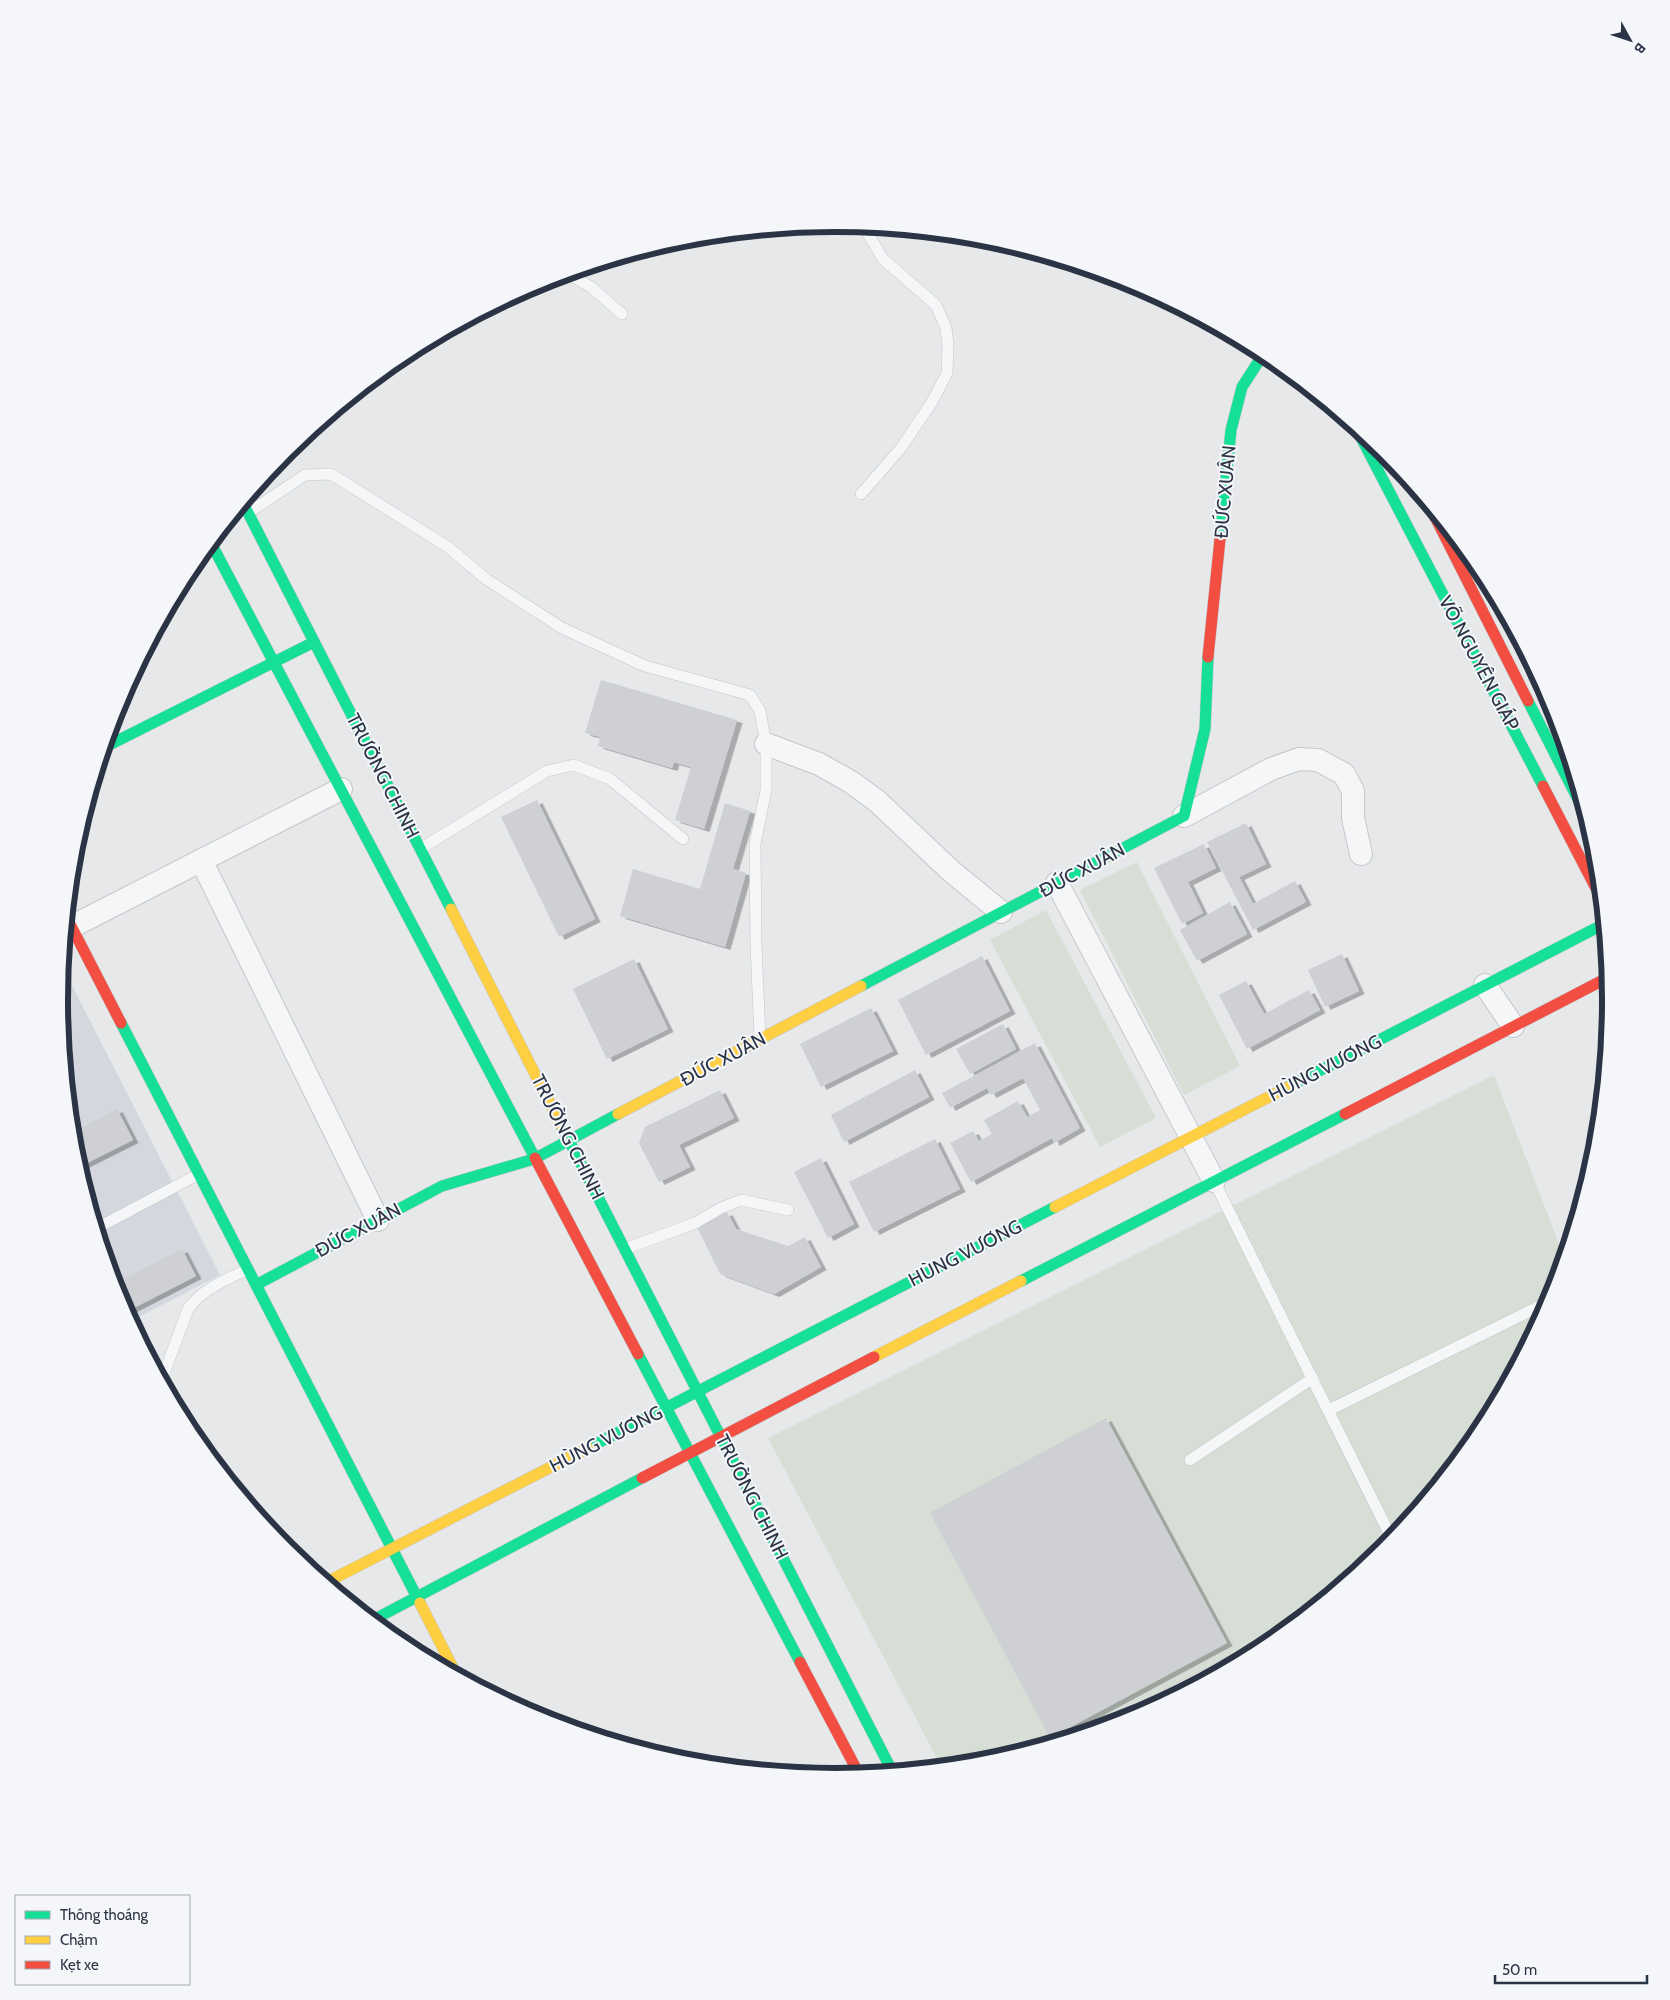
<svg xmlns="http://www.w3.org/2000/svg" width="1670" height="2000" font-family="Cabin,sans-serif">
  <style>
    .built { fill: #d4d7dd }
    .green { fill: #d6ded6 }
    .building { fill: #ced0d3; filter: url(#shadow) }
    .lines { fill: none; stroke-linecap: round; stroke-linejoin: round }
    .lane-casing { stroke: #c4c6c8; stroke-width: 12 }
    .street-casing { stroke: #c4c6c8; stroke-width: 24 }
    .fast-casing { stroke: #c4c6c8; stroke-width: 12 }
    .slow-casing { stroke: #c4c6c8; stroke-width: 12 }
    .jam-casing { stroke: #c4c6c8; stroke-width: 12 }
    .lane { stroke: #f5f6f7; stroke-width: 11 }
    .street { stroke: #f5f6f7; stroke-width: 22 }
    .fast { stroke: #16e098; stroke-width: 11 }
    .slow { stroke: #ffcf43; stroke-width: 11 }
    .jam { stroke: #f24e42; stroke-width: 11 }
    .labels { text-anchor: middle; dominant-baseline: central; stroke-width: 4; stroke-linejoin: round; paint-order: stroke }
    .street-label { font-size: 19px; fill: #2b3445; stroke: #f4f6f9 }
    .rim { fill: none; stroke: #2b3445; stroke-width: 6 }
  </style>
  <defs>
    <filter id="shadow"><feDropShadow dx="5.5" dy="3" stdDeviation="0" flood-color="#0004"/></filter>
  </defs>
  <rect width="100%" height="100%" fill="#e6e8ea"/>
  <path class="built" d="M62 966 220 1275 131 1321 118 1297 74 1151 59 1000Z"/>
  <path class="green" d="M1137 862 1240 1066 1184 1095 1080 890Z
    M1046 910 1156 1118 1100 1147 990 940Z
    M1494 1075 1564 1257 1552 1297 1480 1431 1384 1549 1266 1646 1132 1717 986 1761 941 1766 768 1438Z"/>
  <path class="building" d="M601 680 737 720 704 829 675 820 691 767 674 762 672 768 598 746 600 737 585 733Z
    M537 800 595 919 559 937 501 817Z
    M725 803 750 811 733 869 746 873 725 947 620 916 633 869 700 889Z
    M1246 823 1266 864 1239 877 1253 904 1295 881 1306 902 1253 930 1207 842Z
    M1204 844 1216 868 1188 882 1203 913 1182 924 1154 868Z
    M1230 902 1247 934 1197 961 1180 930Z
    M1342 954 1359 991 1325 1007 1308 970Z
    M982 956 1010 1011 926 1055 898 1000Z
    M634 959 668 1029 607 1059 573 989Z
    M1246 981 1264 1014 1309 990 1320 1010 1247 1049 1219 995Z
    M871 1008 893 1051 821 1087 800 1044Z
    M1003 1024 1016 1049 970 1074 956 1049Z
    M1035 1043 1080 1128 1054 1143 1052 1138 971 1182 950 1143 973 1131 979 1141 992 1134 984 1120 1018 1101 1027 1117 1040 1110 1023 1078 991 1095 987 1088 950 1108 942 1093Z
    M915 1070 929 1097 844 1142 831 1115Z
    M720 1090 734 1118 679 1145 690 1167 659 1182 639 1143 645 1127Z
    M117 1109 133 1140 79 1167 72 1133Z
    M935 1139 960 1189 874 1232 849 1182Z
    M821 1158 854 1224 828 1238 794 1172Z
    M727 1212 736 1229 788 1246 805 1237 821 1267 774 1294 720 1274 697 1227Z
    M182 1249 196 1276 126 1312 114 1284Z
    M1106 1418 1227 1643 1050 1738 930 1513Z"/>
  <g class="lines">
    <g class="lane-casing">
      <path id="lane" d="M568 274 591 287 622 314
        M861 494 901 448 932 402 947 373 948 345 946 328 936 305 883 259 864 227
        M248 513 305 475 331 474 448 547 486 579 562 628 645 666 750 695 760 711 766 744V790L755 844 756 945 760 1038
        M420 849 547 771 574 765 610 779 683 839
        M1214 1181 1392 1539
        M97 1228 199 1174
        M625 1249 695 1223 721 1208 741 1200 788 1210
        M162 1379 188 1309C202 1289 226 1280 248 1269
        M1329 1410 1544 1304
        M1190 1460 1313 1378
        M1116 1722 1277 1637"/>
    </g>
    <g class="street-casing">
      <path id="street" d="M766 744 819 764 851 782 877 801 951 871 1001 912
        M1184 816 1271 769 1299 759 1318 760 1344 774 1353 791V818L1361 854
        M201 860 378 1220
        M1057 883 1214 1181
        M71 927 341 789
        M1485 985 1513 1026"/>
    </g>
    <g class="fast-casing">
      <path id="fast" d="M1356 428 1543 786
        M243 503 451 909
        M1220 539 1231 430 1242 387 1264 353
        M211 543 535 1158
        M1528 701 1587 817
        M105 747 314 642
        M861 986 1184 816 1205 729 1208 657
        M121 1023 420 1603
        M1288 1087 1604 924
        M561 1125 892 1771
        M1021 1281 1345 1114
        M256 1285 442 1186 534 1159 618 1114
        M638 1354 800 1662
        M588 1448 1055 1207
        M373 1620 642 1478"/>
    </g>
    <g class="slow-casing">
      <path id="slow" d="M451 909 561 1125
        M618 1114 861 986
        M1055 1207 1288 1087
        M874 1357 1021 1281
        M327 1582 588 1448
        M420 1603 456 1674"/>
    </g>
    <g class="jam-casing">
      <path id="jam" d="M1430 507 1528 701
        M1208 657 1220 539
        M1543 786 1601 898
        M67 918 121 1023
        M1345 1114 1609 977
        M535 1158 638 1354
        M642 1478 874 1357
        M800 1662 859 1774"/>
    </g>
    <use href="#lane" class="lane"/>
    <use href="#street" class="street"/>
    <use href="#fast" class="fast"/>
    <use href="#slow" class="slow"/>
    <use href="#jam" class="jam"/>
  </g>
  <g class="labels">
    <g class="street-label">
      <text transform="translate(1225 492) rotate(-85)">ĐỨC XUÂN</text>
      <text transform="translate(1479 663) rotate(62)">VÕ NGUYÊN GIÁP</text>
      <text transform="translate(383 776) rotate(63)">TRƯỜNG CHINH</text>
      <text transform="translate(1082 870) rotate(-28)">ĐỨC XUÂN</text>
      <text transform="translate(723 1059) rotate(-28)">ĐỨC XUÂN</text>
      <text transform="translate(1325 1068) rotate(-27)">HÙNG VƯƠNG</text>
      <text transform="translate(568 1137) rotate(63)">TRƯỜNG CHINH</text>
      <text transform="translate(358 1230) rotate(-28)">ĐỨC XUÂN</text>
      <text transform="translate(965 1253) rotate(-27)">HÙNG VƯƠNG</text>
      <text transform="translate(606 1439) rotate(-27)">HÙNG VƯƠNG</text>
      <text transform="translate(752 1497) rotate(63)">TRƯỜNG CHINH</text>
    </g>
  </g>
  <path d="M0 0H1670V2000H0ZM835 232H835A767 767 0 0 1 1602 999V1001A767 767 0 0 1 835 1768H835A767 767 0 0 1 68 1001V999A767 767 0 0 1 835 232Z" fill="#f4f6f9" fill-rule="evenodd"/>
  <path class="rim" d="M835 232H835A767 767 0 0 1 1602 999V1001A767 767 0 0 1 835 1768H835A767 767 0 0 1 68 1001V999A767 767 0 0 1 835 232Z"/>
  <rect x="15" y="1895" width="175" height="90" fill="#f4f6f9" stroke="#a4a8b1"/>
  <rect x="25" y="1911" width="25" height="8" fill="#16e098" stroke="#a4a8b1"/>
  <text x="60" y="1920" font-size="15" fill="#2b3445">Thông thoáng</text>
  <rect x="25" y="1936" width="25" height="8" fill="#ffcf43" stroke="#a4a8b1"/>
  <text x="60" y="1945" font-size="15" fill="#2b3445">Chậm</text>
  <rect x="25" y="1961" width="25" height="8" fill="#f24e42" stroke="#a4a8b1"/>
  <text x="60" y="1970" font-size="15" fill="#2b3445">Kẹt xe</text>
  <g transform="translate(1630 40) rotate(130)" stroke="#f4f6f9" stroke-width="4" paint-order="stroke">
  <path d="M0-4L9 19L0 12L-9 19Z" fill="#2b3445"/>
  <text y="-8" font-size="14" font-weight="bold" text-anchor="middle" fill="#2b3445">B</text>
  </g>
  <path d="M1495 1975v8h152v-8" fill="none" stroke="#2b3445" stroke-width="2.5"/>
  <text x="1502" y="1975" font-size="15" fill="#2b3445" stroke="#f4f6f9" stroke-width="4" paint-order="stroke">50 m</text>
</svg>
